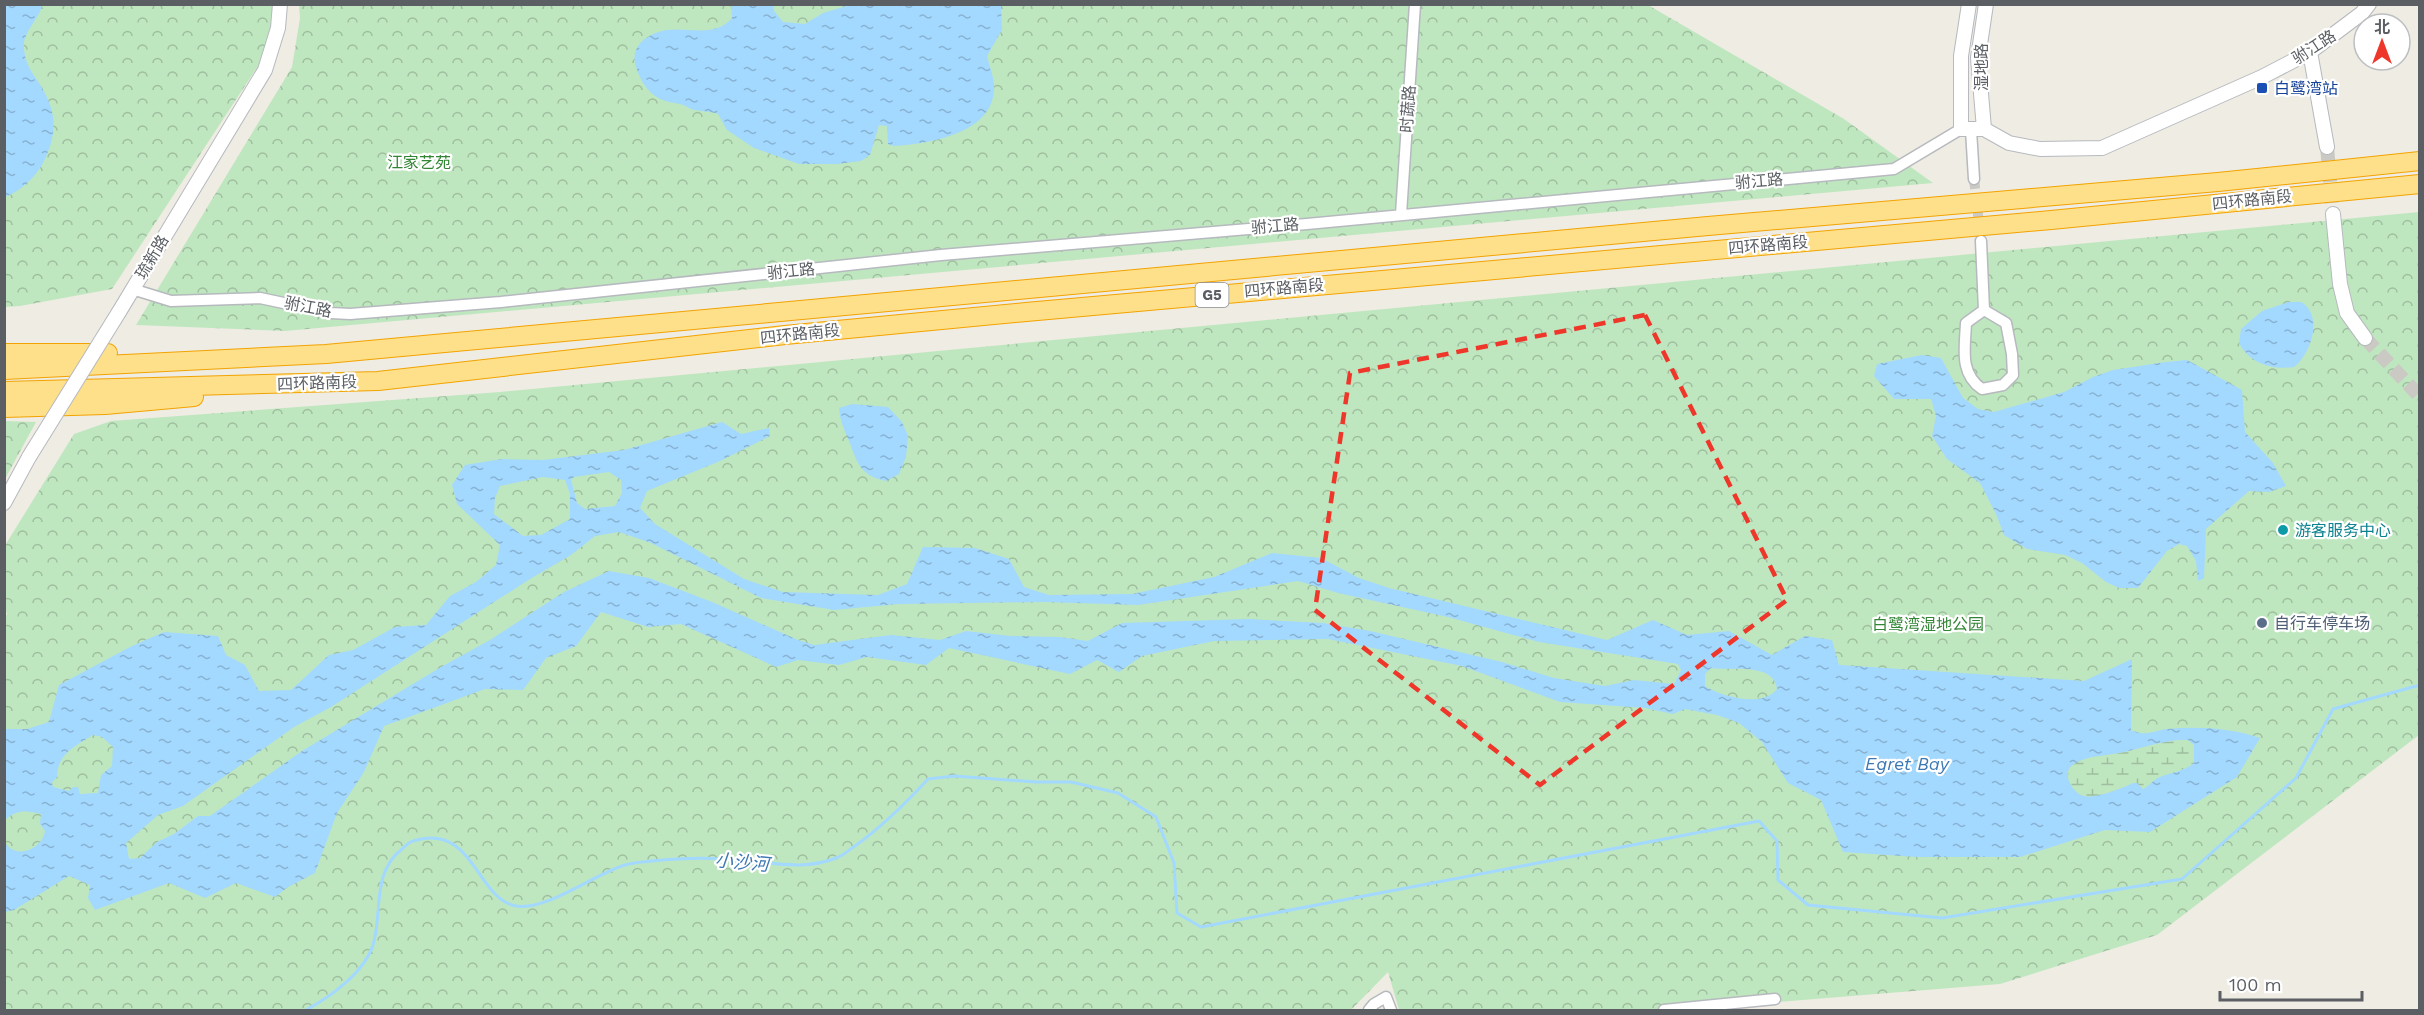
<svg xmlns="http://www.w3.org/2000/svg" width="2424" height="1015" font-family="'Work Sans','Noto Sans SC',sans-serif">
  <style>
    .forest { fill: url(#forest-crowns) }
    .wetland { fill: url(#wetland-marsh) }
    .water { fill: url(#water-ripples); fill-rule: evenodd }
    .lines { fill: none; stroke-linecap: round; stroke-linejoin: round }
    .stream { stroke: #a3d8ff; stroke-width: 3 }
    .minor-tunnel { stroke: #cac9c3; stroke-width: 10; stroke-dasharray: 10 5; stroke-linecap: butt }
    .tertiary-tunnel { stroke: #cac9c3; stroke-width: 14; stroke-dasharray: 14 7; stroke-linecap: butt }
    .minor-casing { stroke: #b6b9be; stroke-width: 13 }
    .tertiary-casing { stroke: #b6b9be; stroke-width: 16 }
    .motorway-casing { stroke: #f2a300; stroke-width: 20 }
    .minor { stroke: #fff; stroke-width: 10 }
    .tertiary { stroke: #fff; stroke-width: 14 }
    .motorway { stroke: #ffe08a; stroke-width: 18 }
    .tertiary-bridge-casing { stroke: #b6b9be; stroke-width: 16; stroke-linecap: butt }
    .tertiary-bridge { stroke: #fff; stroke-width: 14 }
    .marked { fill: none; stroke: #ee362a; stroke-width: 4.5; stroke-dasharray: 12 8; stroke-linejoin: round }
    .transit-dot { fill: #1a4fb4; stroke: #fff; stroke-width: 2 }
    .culture-dot { fill: #0f9aa8; stroke: #fff; stroke-width: 2 }
    .service-dot { fill: #5c6f8a; stroke: #fff; stroke-width: 2 }
    .labels { text-anchor: middle; dominant-baseline: central; stroke-width: 4.5; stroke-linejoin: round; paint-order: stroke }
    .shield { fill: #fff; stroke: #8c8f92; stroke-width: 1.5 }
    .shield-label { font-size: 15px; font-weight: bold; fill: #5b5f64 }
    .street-label { font-size: 16px; fill: #5b5f64; stroke: #fff }
    .transit-label { font-size: 16px; fill: #164399; stroke: #fff; text-anchor: start }
    .park-label { font-size: 16px; fill: #328535; stroke: #fff }
    .culture-label { font-size: 16px; fill: #0d838f; stroke: #fff; text-anchor: start }
    .service-label { font-size: 16px; fill: #4e5e75; stroke: #fff; text-anchor: start }
    .water-label { font-size: 18px; font-style: italic; fill: #3c78b4; stroke: #fff }
  </style>
  <defs>
    <pattern id="forest-crowns" width="20" height="18" patternUnits="userSpaceOnUse" patternTransform="scale(1.5)"><rect width="20" height="18" fill="#bfe7bf"/><path d="M2 6a3 3 0 1 1 6 0M12 15a3 3 0 1 1 6 0" fill="none" stroke="#9ebe9f"/></pattern>
    <pattern id="wetland-marsh" width="20" height="14" patternUnits="userSpaceOnUse" patternTransform="scale(1.5)"><rect width="20" height="14" fill="#bfe7bf"/><path d="M1 5h8M5 5V1M11 12h8M15 12V8" fill="none" stroke="#9ebe9f"/></pattern>
    <pattern id="water-ripples" width="26" height="14" patternUnits="userSpaceOnUse" patternTransform="scale(1.5)"><rect width="26" height="14" fill="#a3d8ff"/><path d="M2 4q2-2 4 0t4 0M15 11q2-2 4 0t4 0" fill="none" stroke="#88b2d2"/></pattern>
  </defs>
  <rect width="100%" height="100%" fill="#efece3"/>
  <path class="forest" d="M4 5H274C273 28 267 45 258 66L112 289 20 306 5 307Z
    M299 5H1648L1844 119 1933 183 285 331 136 325 292 67 300 18Z
    M2419 212V735L2157 935 2000 984 1679 1010H1399L1388 972 1351 1010H5L4 619 7 614 4 605V547L74 434 111 421 500 392Z
    M5 421 36 422 5 479 4 421Z"/>
  <path class="wetland" d="M2178 740H2188L2194 745V763C2183 772 2172 772 2160 777 2154 779 2149 786 2143 789L2133 783C2123 788 2095 799 2084 796 2072 793 2060 772 2074 764 2087 755 2108 756 2124 752 2142 747 2159 742 2178 740Z"/>
  <path class="water" d="M5 4 42 5C40 18 23 32 24 46 24 62 31 71 39 83 57 111 58 132 44 161 36 177 21 191 5 197Z
    M731 5H773L774 11 783 22 805 24 823 13 850 5H1001L1002 30 987 56C990 70 997 82 993 97 985 135 926 144 894 146L888 144 887 126 879 125 870 155 861 161 837 164H799L754 148 727 130 718 114C710 111 703 112 695 110 691 110 687 106 683 105 678 103 673 103 669 102 651 98 641 83 636 67 629 46 648 33 667 30 689 27 715 38 732 18Z
    M2289 302H2301C2324 315 2311 354 2294 367 2272 370 2250 364 2239 343L2241 329 2262 311Z
    M1922 355 1941 358 1963 398 1978 409 1994 412 2064 392 2093 377 2113 370 2166 362 2187 360 2242 390 2245 432 2273 463 2286 486 2269 492 2249 491 2206 529 2204 578 2198 581 2196 561 2187 546 2179 544 2167 551 2138 588H2119L2106 582 2082 563 2065 555 2027 549 2004 535 1996 514 1980 483 1947 459 1932 436 1936 416 1931 399H1894L1874 376 1877 364Z
    M852 404 888 407 902 422 908 436 906 457 899 474 886 481C856 475 857 458 846 434 842 424 840 419 839 408Z
    M722 422 741 434 769 428 770 436 720 461 647 491 640 508 655 524 744 579 783 592 878 595 907 584 923 547 975 548 1009 559 1024 587 1049 595 1132 594 1214 577 1272 553 1321 558 1359 578 1389 588 1607 640 1653 620 1687 635 1729 631 1772 655 1805 636 1832 640 1839 665 2084 681 2132 659 2131 730C2147 737 2151 731 2167 729 2198 726 2231 728 2260 738L2237 777 2150 832 2105 830 2020 857H1917L1843 852 1821 800 1788 783 1762 742 1739 723 1717 715 1685 709 1673 714 1645 708 1560 702 1462 666 1328 639 1214 641 1142 656 1119 672 1097 660 1070 674 949 648 926 665 867 657 839 665 798 660 776 667 681 624 648 627 601 612 576 646 546 658 523 690 485 689 384 726 364 772 337 813 315 873 288 887 275 897 236 883 205 898 169 883 95 910 88 898 90 885 69 876 14 910 5 912V843C17 860 42 849 45 831L40 824 41 814C26 810 16 810 5 820V729H27L49 722 59 685 130 647 164 632 218 636 226 655 245 665 259 691 291 690 329 655 353 650 395 627 426 625 450 596 476 582 496 565 500 545 457 504 452 485 465 465 502 459 543 460 624 450ZM609 472 621 480 622 493 615 506 585 509 577 503 571 480 574 477ZM543 477 565 480 570 494V519L541 535 523 536 494 514 495 498 500 486ZM619 532 651 543 761 598 834 610 899 604 1045 602 1138 605 1298 581 1338 593 1448 617 1539 642 1678 664 1681 670 1674 684 1634 680 1605 686 1554 678 1502 662 1370 631 1323 623 1248 619 1122 623 1088 641 1059 637 1010 636 966 631 940 640 891 635 814 645 798 640 712 602 649 578 609 571 564 592 490 640 441 667 302 751 210 816H198L174 834 157 842 140 858 129 859 126 843 158 815 183 806 294 727 331 707 530 579 571 555 595 536ZM1711 668C1731 671 1774 662 1777 689 1763 708 1722 697 1705 686V674ZM93 735 102 737 113 747 112 766 101 775 98 793 80 794 78 787H73L69 791 53 787 52 782 57 777C57 754 75 746 93 735ZM2178 740H2188L2194 745V763C2183 772 2172 772 2160 777 2154 779 2149 786 2143 789L2137 783H2133C2123 788 2095 799 2084 796 2072 793 2060 772 2074 764 2087 755 2108 756 2124 752 2142 748 2159 742 2178 740Z"/>
  <g class="lines">
    <path class="stream" d="M306 1010C330 997 364 973 373 945 383 912 371 873 402 849 405 846 409 842 413 841 474 822 475 898 516 906 547 911 594 874 625 865 633 862 643 862 652 861 680 858 708 857 737 860 770 862 804 871 836 858 843 856 849 850 855 846 883 826 905 804 928 779L954 776 1036 782H1071L1118 793 1156 817 1174 863 1177 913 1201 927 1759 821 1777 841 1778 880 1808 905 1942 918 2182 879 2296 778 2333 709 2420 685"/>
    <path class="minor-tunnel" d="M1974 179 1980 232"/>
    <path class="tertiary-tunnel" d="M2327 147 2333 214
      M2365 338 2420 397"/>
    <g class="minor-casing">
      <path id="minor" d="M1971 130 1974 179
        M1401 214 1415 4
        M1981 241 1984 310 1966 323C1965 348 1959 373 1982 389L2003 385 2013 375 2012 354 2006 323 1984 310
        M132 289 171 301 260 298 331 313 350 314 501 302 941 255 1307 224 1894 169 1961 129
        M1369 1010 1374 1004 1386 997 1391 1010
        M1664 1010 1775 999"/>
    </g>
    <g class="tertiary-casing">
      <path id="tertiary" d="M1969 4 1961 56V129H1984L2009 143 2040 149 2102 148 2262 77 2310 52 2362 13 2369 4
        M2310 52 2327 147
        M1984 129 1978 58 1986 4
        M2333 214 2340 284 2347 313 2365 338
        M119 312 265 70 278 28 280 4
        M4 503 29 457"/>
    </g>
    <g class="motorway-casing">
      <path id="motorway" d="M4 353H108
        M4 370 326 354 1708 226 2218 182 2420 161
        M4 391 378 381 785 335 1026 312 2051 220 2420 184
        M4 408 105 405 194 397"/>
    </g>
    <use href="#minor" class="minor"/>
    <use href="#tertiary" class="tertiary"/>
    <use href="#motorway" class="motorway"/>
    <g class="tertiary-bridge-casing">
      <path id="tertiary-bridge" d="M29 457 119 312"/>
    </g>
    <use href="#tertiary-bridge" class="tertiary-bridge"/>
  </g>
  <path class="marked" d="M1645 315 1787 600 1540 785 1315 610 1350 373Z"/>
  <rect class="transit-dot" x="2256" y="82" width="12" height="12" rx="3"/>
  <circle class="culture-dot" cx="2283" cy="530" r="6"/>
  <circle class="service-dot" cx="2262" cy="623" r="6"/>
  <g class="labels">
    <rect class="shield" x="1195.5" y="283" width="33" height="24" rx="4.5"/>
    <g class="shield-label">
      <text x="1212" y="295">G5</text>
    </g>
    <g class="street-label">
      <text transform="translate(2314 47) rotate(-33)">驸江路</text>
      <text transform="translate(1981 67) rotate(-90)">湿地路</text>
      <text transform="translate(1408 109) rotate(-86)">时蔬路</text>
      <text transform="translate(1759 181) rotate(-5)">驸江路</text>
      <text transform="translate(2252 200) rotate(-6)">四环路南段</text>
      <text transform="translate(1275 226) rotate(-5)">驸江路</text>
      <text transform="translate(1768 245) rotate(-5)">四环路南段</text>
      <text transform="translate(152 257) rotate(-59)">琉新路</text>
      <text transform="translate(791 271) rotate(-6)">驸江路</text>
      <text transform="translate(1284 288) rotate(-5)">四环路南段</text>
      <text transform="translate(308 307) rotate(11)">驸江路</text>
      <text transform="translate(800 334) rotate(-6)">四环路南段</text>
      <text transform="translate(317 383) rotate(-2)">四环路南段</text>
    </g>
    <g class="transit-label">
      <text x="2274" y="88">白鹭湾站</text>
    </g>
    <g class="park-label">
      <text x="419" y="162">江家艺苑</text>
      <text x="1928" y="624">白鹭湾湿地公园</text>
    </g>
    <g class="culture-label">
      <text x="2295" y="530">游客服务中心</text>
    </g>
    <g class="service-label">
      <text x="2274" y="623">自行车停车场</text>
    </g>
    <g class="water-label">
      <text x="1907" y="763">Egret Bay</text>
      <text transform="translate(742 862) rotate(5)">小沙河</text>
    </g>
  </g>
  <rect width="2424" height="1015" fill="none" stroke="#5b5f64" stroke-width="12"/>
  <g transform="translate(2382 42)"><circle r="28" fill="#ffffff" stroke="#bdbfc1" stroke-width="1.5"/>
  <path d="M0-4.5L10 22L0 15L-10 22Z" fill="#ee362a"/>
  <text y="-9" font-size="16" font-weight="bold" text-anchor="middle" fill="#5b5f64">北</text>
  </g>
  <path d="M2220 991v9h142v-9" fill="none" stroke="#5b5f64" stroke-width="3"/>
  <text x="2229" y="991" font-size="18" fill="#5b5f64" stroke="#ffffff" stroke-width="4.5" paint-order="stroke">100 m</text>
</svg>
